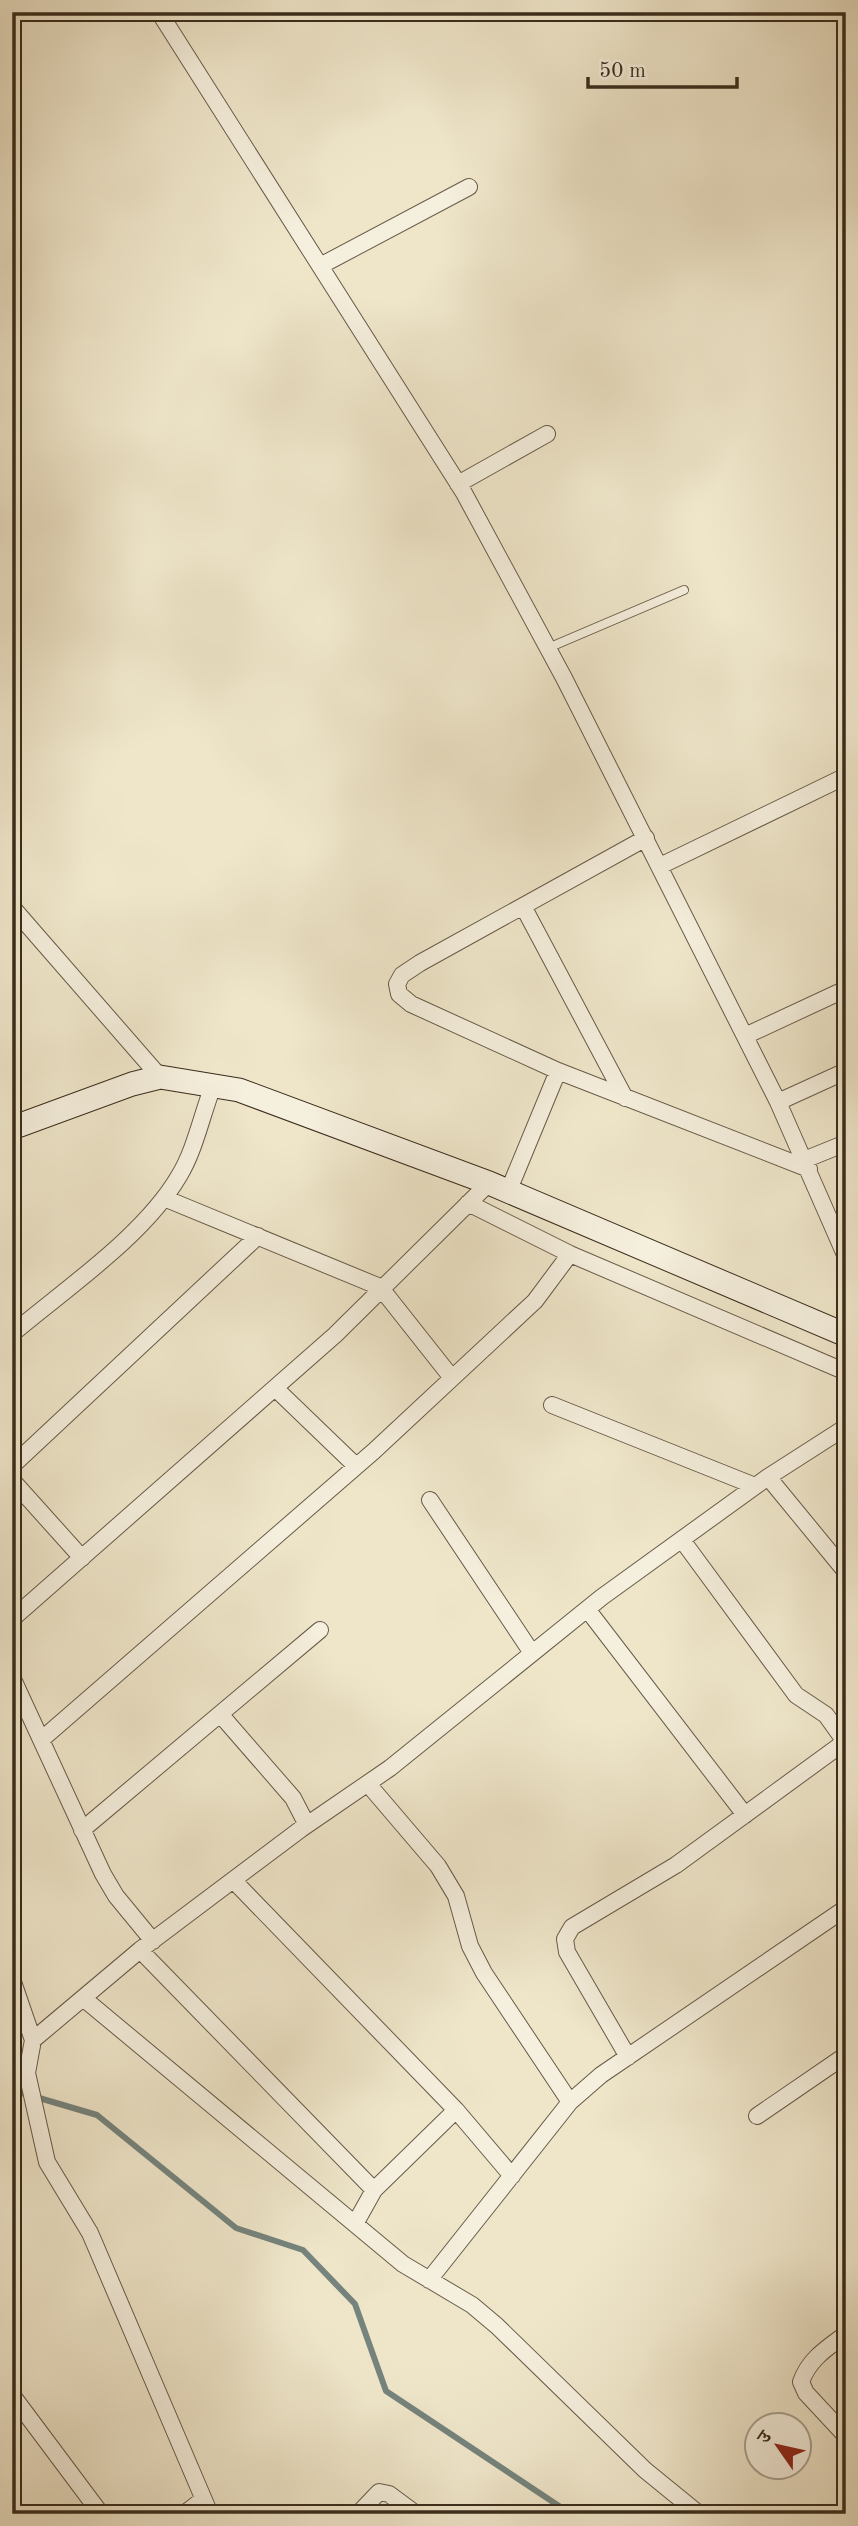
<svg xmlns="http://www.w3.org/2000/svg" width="858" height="2526" font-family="'Old Standard TT','Noto Serif Devanagari',serif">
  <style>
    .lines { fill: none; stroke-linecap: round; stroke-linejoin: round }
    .stream { stroke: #75847d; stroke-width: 6 }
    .lane-casing { stroke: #675a48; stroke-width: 10 }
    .street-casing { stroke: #675a48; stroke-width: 18 }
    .secondary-casing { stroke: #3a2c1c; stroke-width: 25 }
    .lane { stroke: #f5efdd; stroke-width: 8 }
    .street { stroke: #f5efdd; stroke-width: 16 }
    .secondary { stroke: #f5efdd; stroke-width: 23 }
  </style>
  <rect width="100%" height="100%" fill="#efe6ca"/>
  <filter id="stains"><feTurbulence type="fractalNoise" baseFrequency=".00286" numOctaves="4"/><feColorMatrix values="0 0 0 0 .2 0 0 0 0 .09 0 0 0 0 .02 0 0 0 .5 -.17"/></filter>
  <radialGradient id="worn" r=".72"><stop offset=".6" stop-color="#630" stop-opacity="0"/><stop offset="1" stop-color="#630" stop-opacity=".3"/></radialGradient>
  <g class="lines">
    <path class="stream" d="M12 2090 97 2115 236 2228 303 2250 355 2304 386 2391 571 2514"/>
    <g class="lane-casing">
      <path id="lane" d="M548 648 684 590"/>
    </g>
    <g class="street-casing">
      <path id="street" d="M159 12 464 493 564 678 778 1102 846 1257
        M320 266 469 187
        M458 484 547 434
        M646 838 420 963 402 975 397 984 399 994 411 1004 558 1071 809 1169
        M660 866 846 776
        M12 907 160 1077
        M524 908 625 1098
        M745 1036 846 989
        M778 1102 846 1071
        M804 1160 846 1143
        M508 1192 558 1071
        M164 1198 380 1287 452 1378
        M468 1203 570 1254 846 1372
        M12 1334C65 1289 144 1236 179 1176 195 1150 202 1114 213 1086
        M275 1388 356 1466
        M552 1405 755 1486
        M12 1466 258 1236
        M768 1477 846 1572
        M12 1480 82 1558
        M430 1500 532 1653
        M682 1540 796 1695 826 1715 846 1743
        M587 1609 745 1815
        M12 1619 335 1335 489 1183
        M12 1677 103 1874 116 1896 153 1941
        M220 1714 293 1798 307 1825
        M41 1740 374 1451 535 1301 570 1254
        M368 1784 438 1866 456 1896 470 1946 484 1973 570 2102
        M82 1830 320 1630
        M233 1880 456 2110 512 2176
        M140 1950 374 2190
        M12 1979 33 2040 27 2073 47 2162 90 2233 210 2514
        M83 1998 403 2264 472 2305 497 2326 645 2470 699 2514
        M33 2040 140 1950 301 1829 390 1768 602 1597 768 1477 846 1427
        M628 2057 567 1952 565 1939 572 1927 676 1865 846 1741
        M757 2116 846 2055
        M355 2224 374 2190 456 2110
        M429 2280 570 2102 601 2075 846 1908
        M846 2334C827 2348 809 2359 801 2382L806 2393 846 2436
        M12 2395 101 2514
        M184 2514 202 2500
        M358 2514 379 2492 389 2494 416 2514"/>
    </g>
    <g class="secondary-casing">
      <path id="secondary" d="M12 1128 132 1084 160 1077 239 1090 489 1183 846 1335"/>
    </g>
    <use href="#lane" class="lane"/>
    <use href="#street" class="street"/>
    <use href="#secondary" class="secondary"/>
  </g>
  <rect width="858" height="2526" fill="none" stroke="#efe6ca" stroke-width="42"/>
  <rect x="14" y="14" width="830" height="2498" fill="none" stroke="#3a2c1c" stroke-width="3.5"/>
  <rect x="21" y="21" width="816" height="2484" fill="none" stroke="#3a2c1c" stroke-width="2"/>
  <g transform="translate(778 2446) rotate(304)"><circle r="33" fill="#f5efdd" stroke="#aaa190" stroke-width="2"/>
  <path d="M0-5L12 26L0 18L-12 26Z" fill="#8f2418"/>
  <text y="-10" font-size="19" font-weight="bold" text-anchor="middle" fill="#3a2c1c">उ</text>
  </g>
  <path d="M588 77v10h149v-10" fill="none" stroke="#3a2c1c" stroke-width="3.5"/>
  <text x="599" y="77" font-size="21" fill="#3a2c1c" stroke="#f5efdd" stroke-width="5" paint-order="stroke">50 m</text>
  <rect width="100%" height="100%" filter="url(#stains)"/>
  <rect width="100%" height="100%" fill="url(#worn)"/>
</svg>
